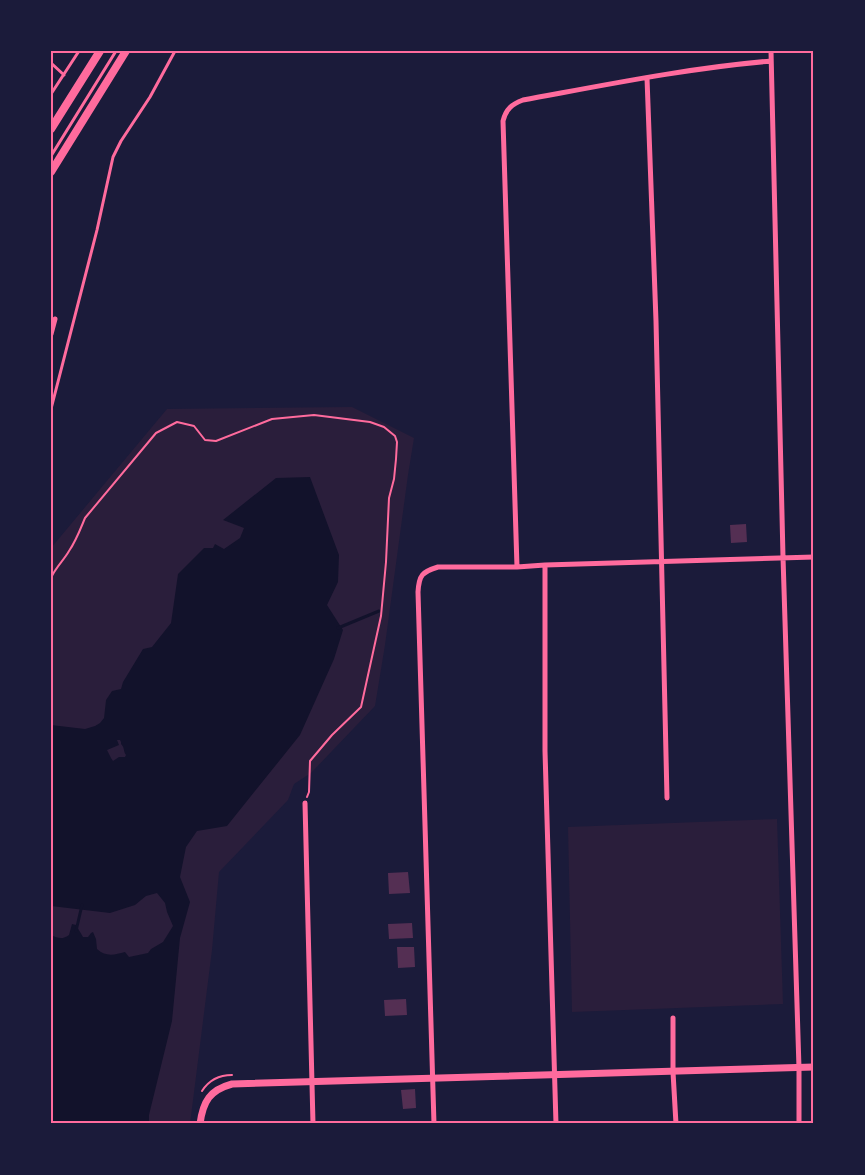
<svg xmlns="http://www.w3.org/2000/svg" width="865" height="1175" font-family="'Libre Baskerville',serif">
  <style>
    .green { fill: #2a1e3b }
    .water { fill: #12122b; fill-rule: evenodd }
    .lines { fill: none; stroke-linecap: round; stroke-linejoin: round }
    .stream { stroke: #12122b; stroke-width: 3 }
    .building { fill: #542f53 }
    .path { stroke: #ff6b9d; stroke-width: 2 }
    .service { stroke: #ff6b9d; stroke-width: 3 }
    .minor { stroke: #ff6b9d; stroke-width: 5 }
    .tertiary { stroke: #ff6b9d; stroke-width: 7 }
    .secondary { stroke: #ff6b9d; stroke-width: 8 }
    .neatline { fill: none; stroke: #ff6b9d; stroke-width: 2 }
  </style>
  <rect width="100%" height="100%" fill="#1b1b3a"/>
  <path class="green" d="M352 407 414 438 408 475 385 645 375 706 311 773 294 784 288 800 219 872 212 950 190 1124H51V548L167 409Z
    M777 819 783 1004 572 1012 568 827Z"/>
  <path class="water" d="M310 477 339 555 338 582 327 605 343 630 334 659 300 735 227 826 197 831 186 847 180 877 190 902 180 938 172 1021 149 1115V1124H51V935C58 938 62 940 69 935L72 924 76 925 83 937H88L91 933 93 932 96 939 97 949C106 957 114 955 125 952L129 957 148 953 151 949 163 942 173 926 167 912 165 903 157 893 146 896 135 905 110 913 51 906V725L85 729 95 726 100 723 104 718 106 700 112 691 121 689 123 682 143 649 152 647 171 623 178 574 204 548H213L215 544 224 549 240 538 244 528 223 520 276 478ZM117 740H120L121 742V744C125 748 123 751 126 755L125 757H119L113 761 111 758 107 750 119 745Z"/>
  <g class="lines">
    <path class="stream" d="M338 628 379 611
      M76 931 82 905"/>
  </g>
  <path class="building" d="M746 524 747 542 731 543 730 525Z
    M408 872 410 893 389 894 388 873Z
    M412 923 413 938 389 939 388 924Z
    M397 947H414L415 967 398 968Z
    M406 999 407 1015 385 1016 384 1000Z
    M415 1089 416 1108 403 1109 401 1090Z"/>
  <g class="lines">
    <path class="path" d="M51 578C55 568 64 560 69 551 76 541 80 530 85 518L156 433 177 422 194 426 205 440 216 441 272 419 314 415 370 422 384 427 395 436 397 442 396 459 394 479 389 498 386 562 381 616 361 707 332 735 310 761 309 792 307 797
      M202 1091C209 1080 219 1075 232 1075"/>
    <path class="service" d="M51 63 64 75
      M51 94 79 51
      M51 156 116 51
      M51 409 97 230 113 157 121 141 150 97 175 51"/>
    <path class="minor" d="M771 51 783 557 799 1068V1124
      M647 78 656 321 667 798
      M51 334 55 319
      M545 565V751L556 1124
      M517 567 503 121C506 109 512 104 523 100 605 85 688 68 771 61
      M305 803 313 1124
      M673 1018V1072L676 1124
      M434 1124 418 592C419 575 422 572 438 567H517L545 565 814 557"/>
    <path class="tertiary" d="M200 1124C203 1101 210 1090 232 1084L814 1067"/>
    <path class="secondary" d="M51 129 100 51
      M51 172 126 51"/>
  </g>
  <rect width="865" height="1175" fill="none" stroke="#1b1b3a" stroke-width="105"/>
  <rect x="52" y="52" width="760" height="1070" class="neatline"/>
</svg>
